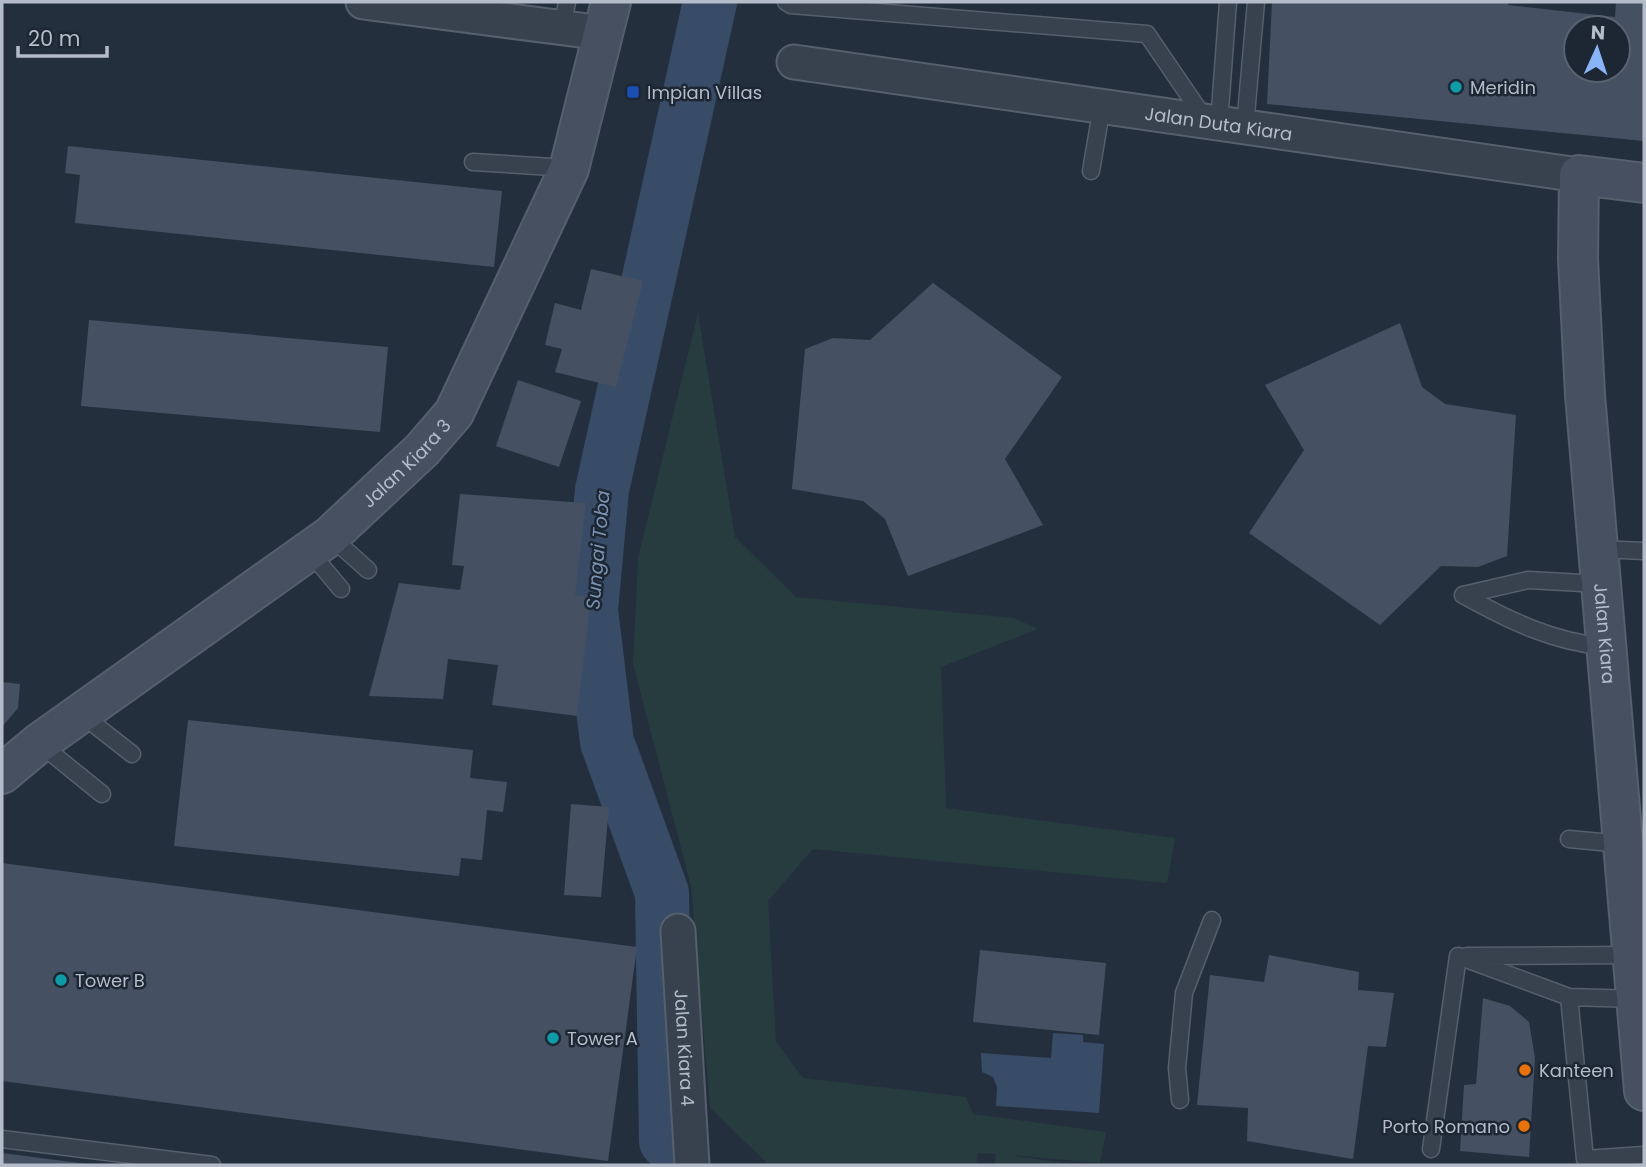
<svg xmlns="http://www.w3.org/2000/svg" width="1646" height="1167" font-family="Poppins,sans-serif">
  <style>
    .green { fill: #263c3f }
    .water { fill: #394c67 }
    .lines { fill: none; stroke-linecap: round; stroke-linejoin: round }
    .river { stroke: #394c67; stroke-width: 54 }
    .building { fill: #455162; fill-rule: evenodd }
    .lane-casing { stroke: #565f6c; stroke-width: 19 }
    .street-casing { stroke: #565f6c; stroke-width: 37 }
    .secondary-casing { stroke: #565f6c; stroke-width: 42 }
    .lane { stroke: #38414e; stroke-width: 16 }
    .street { stroke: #38414e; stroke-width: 33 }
    .secondary { stroke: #465061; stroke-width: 38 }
    .culture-dot { fill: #0f9aa8; stroke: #1d2633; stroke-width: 2.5 }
    .transit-dot { fill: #1a4fb4; stroke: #1d2633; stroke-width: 2.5 }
    .food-dot { fill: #e8710a; stroke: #1d2633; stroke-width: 2.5 }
    .labels { text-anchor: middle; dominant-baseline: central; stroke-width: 5; stroke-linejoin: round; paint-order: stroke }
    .poi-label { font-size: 18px; fill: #b4bcc9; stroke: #1d2633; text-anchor: start }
    .street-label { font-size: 18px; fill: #b4bcc9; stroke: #1d2633 }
    .water-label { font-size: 19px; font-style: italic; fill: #7c92b1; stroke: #1d2633 }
  </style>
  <rect width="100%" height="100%" fill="#242f3e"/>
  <path class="green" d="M698 313 735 537 796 597 1014 618 1038 629 941 667 946 808 1175 838 1167 883 813 849 768 901 776 1042 803 1078 966 1097 973 1114 1106 1132 1100 1163 1010 1155 1078 1165H995L996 1154 978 1153 976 1165H769L710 1108 691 886 633 664 638 558Z"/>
  <path class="water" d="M1053 1033 1083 1035V1042L1104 1044 1099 1113 996 1106 997 1087 993 1077 982 1072 981 1053 1051 1058Z"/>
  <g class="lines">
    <path class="river" d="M666 1141 662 893 607 742 591 610 602 490 710 2"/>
  </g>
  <path class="building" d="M1272 2H1508V5L1615 17 1616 2H1644V141L1267 104ZM1576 28H1618V70H1576Z
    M68 146 502 191 494 267 75 223 80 175 65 173Z
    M591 269 643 281 616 387 555 372 562 349 545 345 555 303 581 310Z
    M933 283 1062 377 1005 459 1043 525 908 576 885 519 863 501 792 489 805 349 833 338 870 340Z
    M89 320 388 347 380 432 81 406Z
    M1400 323 1422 387 1445 404 1516 415 1507 556 1478 567 1441 566 1380 625 1249 533 1304 450 1265 385Z
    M518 380 581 401 559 467 496 446Z
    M460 494 586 503 575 595 591 597 577 716 492 705 498 665 448 659 443 699 369 696 399 583 460 590 464 566 452 565Z
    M2 682 20 684 18 708 2 727Z
    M188 720 473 750 470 778 507 782 503 812 487 810 482 860 461 858 459 876 174 846Z
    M571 804 609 807 601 897 564 895Z
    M2 863 637 947 608 1161 2 1081Z
    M980 950 1106 963 1099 1035 973 1022Z
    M1269 955 1359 972 1358 990 1394 993 1386 1047 1368 1046 1353 1159 1247 1141 1248 1108 1197 1105 1210 975 1264 982Z
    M1483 998 1510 1006 1529 1022 1535 1058 1529 1157 1460 1151 1464 1085 1476 1084Z
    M2 1153 87 1164 86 1165H2Z"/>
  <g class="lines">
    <g class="lane-casing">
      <path id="lane" d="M786 2 791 5 1147 34 1205 119
        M562 28 567 2
        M1219 123 1228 2
        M1245 126 1256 2
        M473 162 568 168
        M1091 171 1102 106
        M330 536 368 570
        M1599 549 1644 551
        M309 551 341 589
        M1463 595C1510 621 1553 642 1607 647
        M1463 595 1528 580 1601 584
        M81 714 132 754
        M39 743 102 794
        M1569 839 1622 844
        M1458 956 1569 997 1636 999
        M1467 956 1632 955
        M1569 997 1585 1159 1644 1155
        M1180 1100 1177 1068 1184 993 1212 920
        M2 1139 212 1165
        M1431 1149 1458 956"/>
    </g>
    <g class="street-casing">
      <g id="street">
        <path d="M363 2 603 33"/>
        <path id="s1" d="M794 62 1579 175"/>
        <path id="s2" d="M678 931 692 1165"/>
      </g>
    </g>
    <g class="secondary-casing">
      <g id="secondary">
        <path id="s3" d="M1644 183 1579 175 1578 259 1585 395 1644 1091"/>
        <path id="s4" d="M2 774 39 743 330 536 422 450 454 413 569 169 611 2"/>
      </g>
    </g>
    <use href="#lane" class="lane"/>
    <use href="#street" class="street"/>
    <use href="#secondary" class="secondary"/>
  </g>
  <g class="culture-dot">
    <circle cx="1456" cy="87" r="7"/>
    <circle cx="61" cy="980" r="7"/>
    <circle cx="553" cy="1038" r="7"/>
  </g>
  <rect class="transit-dot" x="626" y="85" width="14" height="14" rx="3.5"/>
  <g class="food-dot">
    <circle cx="1525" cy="1070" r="7"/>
    <circle cx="1524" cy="1126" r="7"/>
  </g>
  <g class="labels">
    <g class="poi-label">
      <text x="1470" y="87">Meridin</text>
      <text x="647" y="92">Impian Villas</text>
      <text x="75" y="980">Tower B</text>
      <text x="567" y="1038">Tower A</text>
      <text x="1539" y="1070">Kanteen</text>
      <text x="1510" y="1126" text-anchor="end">Porto Romano</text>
    </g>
    <g class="street-label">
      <text stroke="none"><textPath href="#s1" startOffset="429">Jalan Duta Kiara</textPath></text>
      <text stroke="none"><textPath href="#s4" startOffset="511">Jalan Kiara 3</textPath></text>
      <text stroke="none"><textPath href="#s3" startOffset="525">Jalan Kiara</textPath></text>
      <text stroke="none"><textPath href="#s2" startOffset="117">Jalan Kiara 4</textPath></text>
    </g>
    <g class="water-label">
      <text transform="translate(598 550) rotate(-85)">Sungai Toba</text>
    </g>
  </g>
  <rect width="1646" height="1167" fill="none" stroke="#b4bcc9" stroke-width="7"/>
  <g transform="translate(1597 49) rotate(3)"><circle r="33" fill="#1d2633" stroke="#59626f" stroke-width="2"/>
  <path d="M0-5L12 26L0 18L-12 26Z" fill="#8ab4f8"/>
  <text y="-10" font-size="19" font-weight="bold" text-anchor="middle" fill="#b4bcc9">N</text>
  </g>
  <path d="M18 46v10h89v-10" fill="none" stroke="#b4bcc9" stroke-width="3.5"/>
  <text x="28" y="46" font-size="21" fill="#b4bcc9" stroke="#1d2633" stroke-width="5" paint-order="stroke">20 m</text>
</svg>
